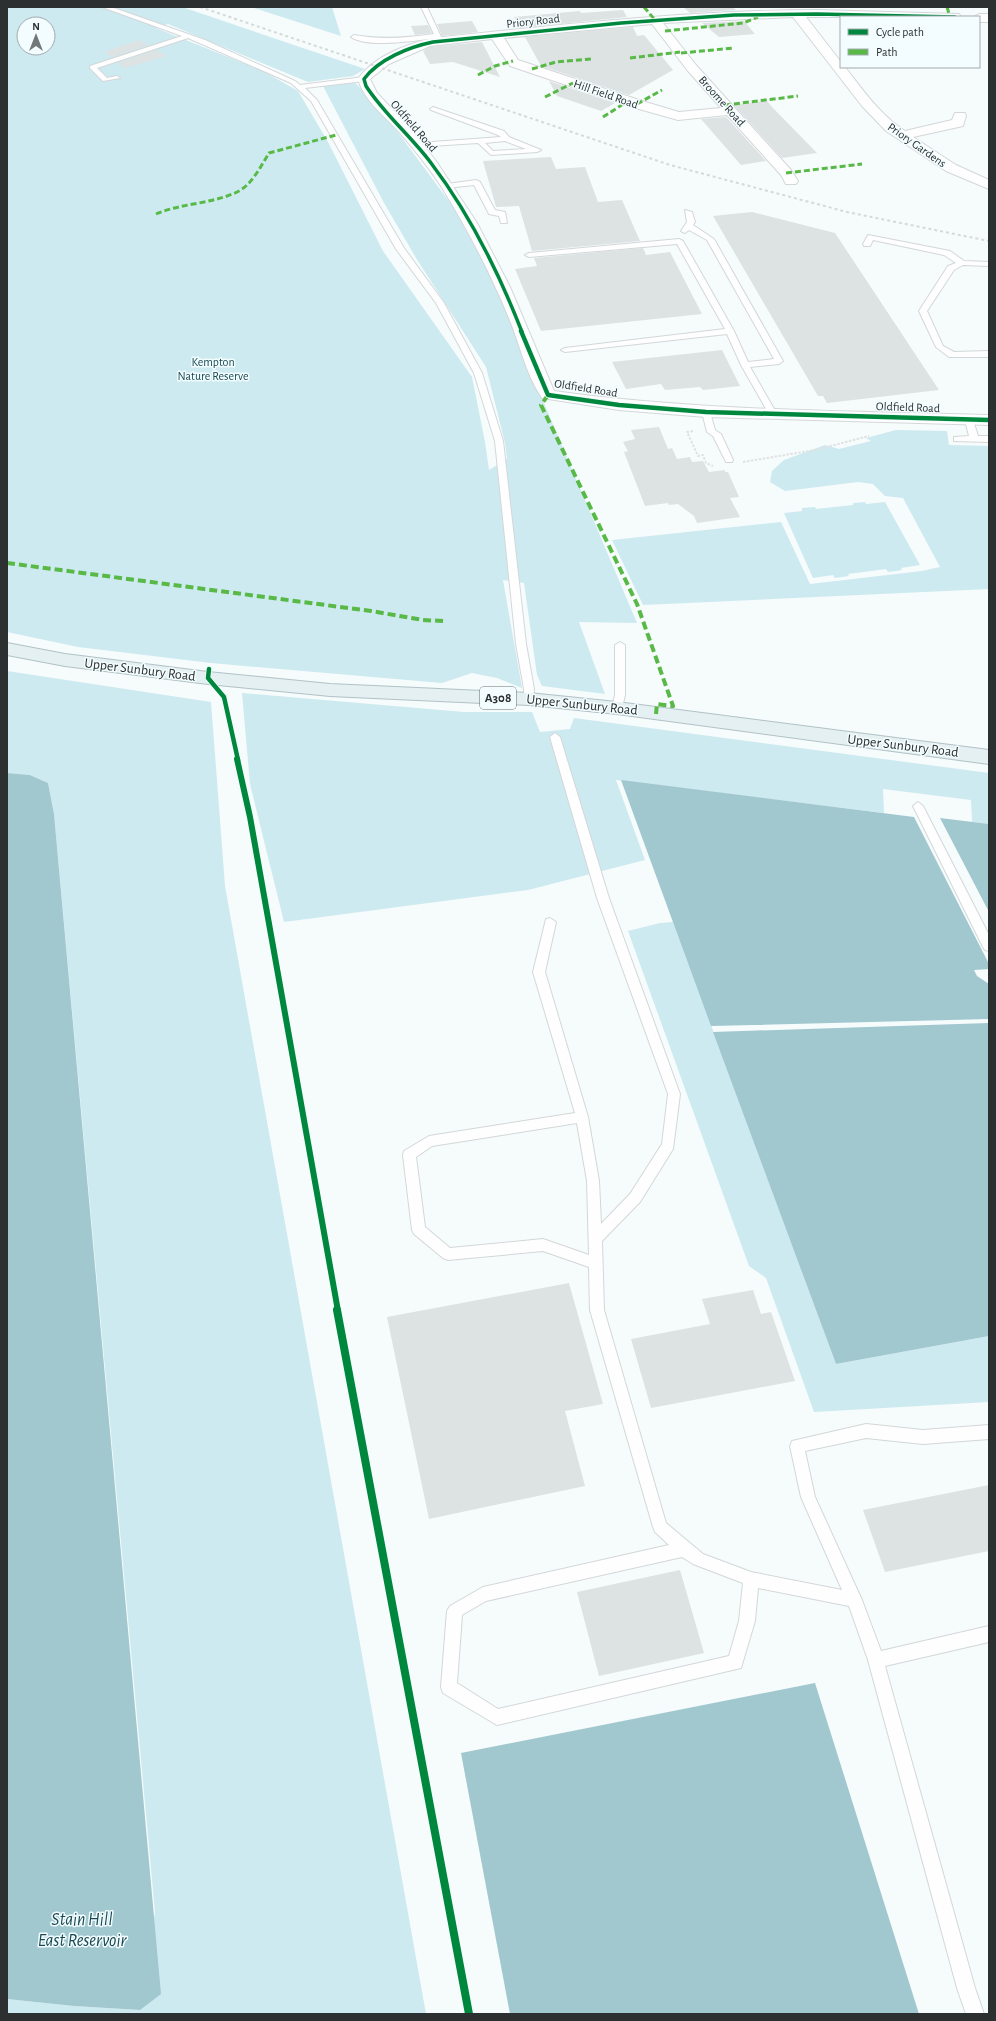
<svg xmlns="http://www.w3.org/2000/svg" width="996" height="2021" font-family="'Alegreya Sans',sans-serif">
  <style>
    .green { fill: #cdeaf0; fill-rule: evenodd }
    .water { fill: #a1c7cf }
    .building { fill: #dde2e3 }
    .lines { fill: none; stroke-linecap: round; stroke-linejoin: round }
    .service-casing { stroke: #d3d7d8; stroke-width: 2 }
    .minor-casing { stroke: #d3d7d8; stroke-width: 2 }
    .trunk-casing { stroke: #b1c2c6; stroke-width: 2 }
    .path { stroke: #e0e2e2; stroke-width: 2; stroke-dasharray: 2.5 1.5; stroke-linecap: butt }
    .service { fill: #fefeff; fill-rule: evenodd }
    .minor { fill: #fefeff; fill-rule: evenodd }
    .trunk { fill: #e4f0f2; fill-rule: evenodd }
    .rail { stroke: #d7d8d8; stroke-width: 2; stroke-dasharray: 3 3; stroke-linecap: butt }
    .quiet-far1 { stroke: #58b947; stroke-width: 3; stroke-dasharray: 6 3; stroke-linecap: butt }
    .quiet { stroke: #58b947; stroke-width: 4; stroke-dasharray: 8 4; stroke-linecap: butt }
    .cycleway-far3-casing { stroke: #f3fdff; stroke-width: 5 }
    .cycleway-far2-casing { stroke: #f3fdff; stroke-width: 6 }
    .cycleway-far1-casing { stroke: #f3fdff; stroke-width: 8 }
    .cycleway-casing { stroke: #f3fdff; stroke-width: 10 }
    .cycleway-far3 { stroke: #00873e; stroke-width: 3.5 }
    .cycleway-far2 { stroke: #00873e; stroke-width: 4.5 }
    .cycleway-far1 { stroke: #00873e; stroke-width: 6 }
    .cycleway { stroke: #00873e; stroke-width: 8 }
    .labels { text-anchor: middle; dominant-baseline: central; stroke-width: 3; stroke-linejoin: round; paint-order: stroke }
    .far-street-label { font-size: 12px; fill: #2c3031; stroke: #f3fdff }
    .far-park-label { font-size: 12px; fill: #194952; stroke: #f3fdff }
    .shield { fill: #f3fdff; stroke: #686e6f; stroke-width: 1 }
    .shield-label { font-size: 13px; font-weight: bold; fill: #2c3031 }
    .street-label { font-size: 14px; fill: #2c3031; stroke: #f3fdff }
    .near-water-label { font-size: 18px; font-style: italic; fill: #184851; stroke: #f3fdff }
  </style>
  <rect width="100%" height="100%" fill="#f6fbfc"/>
  <path class="green" d="M7 7H182L365 69 353 76 308 82 168 24 156 28 263 71 298 91 328 142 383 251 472 377 485 442 489 470 507 459 505 443 486 367 416 258 383 201 323 86 355 83 376 103 454 208 509 310 541 396 637 623 579 622 605 694 542 686 537 675 524 583 503 580 522 688 497 678 472 673 442 683 211 663 78 647 7 632ZM24 24H48V48H24Z
    M251 7H332L341 36Z
    M896 430 947 431 949 445 989 446V589L643 605 612 540 781 522 810 584 922 571 940 567 903 498 885 496 873 484 858 482 785 491 770 482 772 471 784 460 825 445 839 449 871 441 866 438Z
    M865 502 866 504 885 502 920 565 901 568 902 570 888 572 886 569 848 574 849 576 835 578 833 575 813 578 784 513 802 511V508L815 507 816 509 853 505V503Z
    M7 671 211 702 225 886 426 2014H7V1999L74 2006 140 2010 155 1912 54 814 48 783 30 775 7 773Z
    M242 693 464 712H532L540 732 570 729 574 718 989 773V824L972 822 971 800 883 789 884 813 616 780 645 860 528 890 284 922 250 784Z
    M673 922 836 1364 989 1336V1402L814 1412 766 1278 749 1266 628 931 660 923Z"/>
  <path class="water" d="M7 773 30 775 48 783 54 814 161 1994 140 2010 74 2006 7 1999Z
    M621 780 914 817 989 964V969L974 970 977 976 989 984V1019L711 1026Z
    M940 818 989 824V912Z
    M989 1023V1336L836 1364 713 1032Z
    M815 1683 919 2014H510L461 1753Z"/>
  <path class="building" d="M683 7H733L736 10 690 13Z
    M623 10 627 17 520 28 514 17 580 11 581 13Z
    M472 21 478 32 442 36 437 24Z
    M744 21 755 34 719 37 702 23Z
    M428 25 432 33 415 35 411 26Z
    M633 27 637 36 644 35 673 70 629 95 541 66 525 37Z
    M139 40 148 45 112 57 104 52Z
    M482 42 500 77 453 62 430 64 423 51 430 47Z
    M156 50 167 56 125 68 118 63Z
    M549 81 615 103 601 111 557 96Z
    M767 101 772 107 817 153 782 158 734 105Z
    M726 117 766 161 741 165 701 119Z
    M551 157 556 169 585 167 598 202 622 200 640 241 532 251 519 206 496 207 483 161Z
    M752 212 835 233 939 390 827 403 823 396H818L713 216Z
    M643 248 646 255 670 252 702 314 541 331 515 269 537 266 534 258Z
    M722 350 740 386 703 390 700 387 665 390 661 384 626 389 612 362Z
    M659 427 668 449 672 448 677 459 690 457 692 462 703 461 709 472 725 470V472H728L739 497 730 498 740 517 697 523 694 516 678 504 669 505 668 503 645 506 624 452 628 451 623 442 635 439 631 430Z
    M569 1283 603 1404 565 1411 585 1486 429 1519 387 1317Z
    M753 1290 761 1314 771 1312 795 1381 651 1408 631 1339 710 1324 702 1299Z
    M989 1485V1551L885 1572 863 1510Z
    M680 1570 704 1653 599 1676 577 1592Z"/>
  <g class="lines">
    <g class="service-casing">
      <path id="service" d="M102 7H111L205 40 295 81 300 85 364 77 367 79 364 81 305 88 317 100 404 248 444 303 482 373 503 441 526 644 534 689 533 701 529 702 524 699V689L516 644 495 441 474 373 436 303 396 249 311 101 291 83 188 38 97 68 107 78 117 76 120 78 103 81 90 68V66L182 36Z
        M421 7H427L443 41 442 42H438L435 38C416 41 366 48 351 37L354 35C381 40 407 38 434 34Z
        M433 107 504 131 509 137 541 150 537 152 491 155 478 143 415 147V143H418L501 137 498 135 431 110 430 109ZM505 141 526 149 493 151 485 143Z
        M476 180 480 182 495 210 505 212 507 223H501L499 216 489 214 474 185 447 188 443 186 447 184Z
        M685 210 692 212 695 222 693 225 714 239 783 361 779 364 750 367 777 414 776 416H770L769 414 741 365 727 334 565 352 561 350 565 348 725 329 677 244 529 257 525 255 529 253 679 239 683 241 734 331 748 362 774 359 707 240 689 230 685 233 681 231 687 222Z
        M868 235 950 251 964 261 989 262V266L963 265 954 270 927 311 943 346 954 352 989 351V357H949L936 347 919 311 948 266 956 263 944 255 873 240 870 246H864L863 244Z
        M706 409 710 412 715 430 721 434 733 460 732 462H726L713 436 707 432 702 412Z
        M969 417 973 420 978 436H989V442L954 441V437L969 436 965 420Z
        M620 642 625 645V695L622 708 617 711 612 708 615 695V645Z
        M555 733 560 737 609 898 680 1094 673 1149 640 1202 602 1241 604 1310 666 1523 703 1554 751 1572 842 1590 801 1497 790 1446 792 1441 866 1424 923 1430 989 1425V1439L923 1444 866 1438 805 1451 815 1497 862 1600 881 1651 989 1626V1642L885 1666 975 1988 984 2014H966L957 1988 868 1660 849 1606 758 1588 755 1621 741 1668 497 1725 443 1693 441 1687 447 1611 450 1606 483 1587 669 1545 655 1532 653 1527 590 1310 589 1267 543 1251 448 1260 443 1258 414 1234 412 1230 403 1155 404 1151 429 1136 575 1113 533 972 546 919 550 918 556 922 545 972 588 1117 599 1181 601 1224 630 1194 662 1144 668 1094 597 898 550 737ZM577 1123 587 1181 589 1255 543 1239 450 1248 425 1227 416 1157 432 1146ZM682 1557 693 1564 743 1583 739 1621 729 1656 498 1709 457 1683 462 1615 486 1601Z
        M918 802 923 806 989 935V951L985 950 983 947 913 806Z"/>
    </g>
    <g class="minor-casing">
      <path id="minor" d="M817 10 959 14 961 17H806L841 62V67H845C863 90 880 115 905 131L952 120 955 113H965L966 116 963 126 913 137 956 165 989 180V189L946 171 886 131 862 106 793 17 663 23 696 65 791 170 798 181 796 184H786L781 175 727 115 678 120 632 107 510 66 492 39 430 46 389 64 370 79 377 93 411 129 436 161 477 223 510 287 554 391C698 411 844 411 989 415V425L706 417 619 410 542 398C526 375 520 344 509 318 490 272 467 228 441 186 429 168 415 150 400 133 386 117 364 101 358 79 374 56 407 44 433 38 561 25 688 10 817 10ZM652 24 688 71 721 108 679 112 642 101 518 60 504 38Z
        M979 14H989V22H979V17H974Z"/>
    </g>
    <g class="trunk-casing">
      <path id="trunk" d="M7 643 65 654 208 672 330 684 529 693 617 702 989 750V764L617 714 529 705 330 696 208 684 65 666 7 655Z"/>
    </g>
    <path class="path" d="M693 431 687 432 698 456 703 455 706 463 713 466
      M743 462 815 450 869 436"/>
    <use href="#service" class="service"/>
    <use href="#minor" class="minor"/>
    <use href="#trunk" class="trunk"/>
    <path class="rail" d="M200 7 670 165 847 212 989 241"/>
    <path class="quiet-far1" d="M644 7 655 20
      M947 7 950 17
      M665 31 743 23 758 17
      M681 53 734 48
      M630 58 680 52
      M532 69 556 62 592 59
      M478 75 495 66 513 61
      M545 97 573 83
      M637 104 662 90
      M725 105 798 96
      M603 117 628 101
      M786 173 862 164
      M156 214C181 203 214 204 239 191 252 184 261 166 269 153L336 135"/>
    <path class="quiet" d="M548 395 541 405 637 604 673 706 657 704 656 714
      M7 563 371 611 423 620 444 621"/>
    <g class="cycleway-far3-casing">
      <path id="cycleway-far3" d="M522 332C499 273 469 213 431 163 411 136 384 114 366 86L364 79C379 59 409 47 433 42L621 23 734 15 817 14 955 17"/>
    </g>
    <g class="cycleway-far2-casing">
      <path id="cycleway-far2" d="M521 331 548 395 619 405 706 412 989 420
        M209 669 208 678 224 697 238 760"/>
    </g>
    <g class="cycleway-far1-casing">
      <path id="cycleway-far1" d="M237 759 250 817 338 1311"/>
    </g>
    <g class="cycleway-casing">
      <path id="cycleway" d="M337 1310 469 2014"/>
    </g>
    <use href="#cycleway-far3" class="cycleway-far3"/>
    <use href="#cycleway-far2" class="cycleway-far2"/>
    <use href="#cycleway-far1" class="cycleway-far1"/>
    <use href="#cycleway" class="cycleway"/>
  </g>
  <g class="labels">
    <g class="far-street-label">
      <text transform="translate(533 21) rotate(-6)">Priory Road</text>
      <text transform="translate(606 94) rotate(19)">Hill Field Road</text>
      <text transform="translate(722 101) rotate(48)">Broome Road</text>
      <text transform="translate(414 126) rotate(49)">Oldfield Road</text>
      <text transform="translate(917 145) rotate(35)">Priory Gardens</text>
      <text transform="translate(586 388) rotate(9)">Oldfield Road</text>
      <text transform="translate(908 407) rotate(2)">Oldfield Road</text>
    </g>
    <g class="far-park-label">
      <text x="213" y="362">Kempton<tspan x="213" dy="14">Nature Reserve</tspan></text>
    </g>
    <rect class="shield" x="480" y="687" width="36" height="22" rx="3"/>
    <g class="shield-label">
      <text x="498" y="698">A308</text>
    </g>
    <g class="street-label">
      <text transform="translate(140 670) rotate(7)">Upper Sunbury Road</text>
      <text transform="translate(582 705) rotate(6)">Upper Sunbury Road</text>
      <text transform="translate(903 746) rotate(7)">Upper Sunbury Road</text>
    </g>
    <g class="near-water-label">
      <text x="82" y="1920">Stain Hill<tspan x="82" dy="21">East Reservoir</tspan></text>
    </g>
  </g>
  <rect width="996" height="2021" fill="none" stroke="#2c3031" stroke-width="16"/>
  <rect x="840" y="16" width="140" height="52" fill="#f3fdff" stroke="#a3abad"/>
  <rect x="848" y="29" width="20" height="6" fill="#00873e" stroke="#a3abad"/>
  <text x="876" y="36" font-size="12" fill="#2c3031">Cycle path</text>
  <rect x="848" y="49" width="20" height="6" fill="#58b947" stroke="#a3abad"/>
  <text x="876" y="56" font-size="12" fill="#2c3031">Path</text>
  <g transform="translate(36 36)"><circle r="19" fill="#f3fdff" stroke="#a3abad"/>
  <path d="M0-3L7 15L0 10L-7 15Z" fill="#737778"/>
  <text y="-6" font-size="11" font-weight="bold" text-anchor="middle" fill="#2c3031">N</text>
  </g>
</svg>
